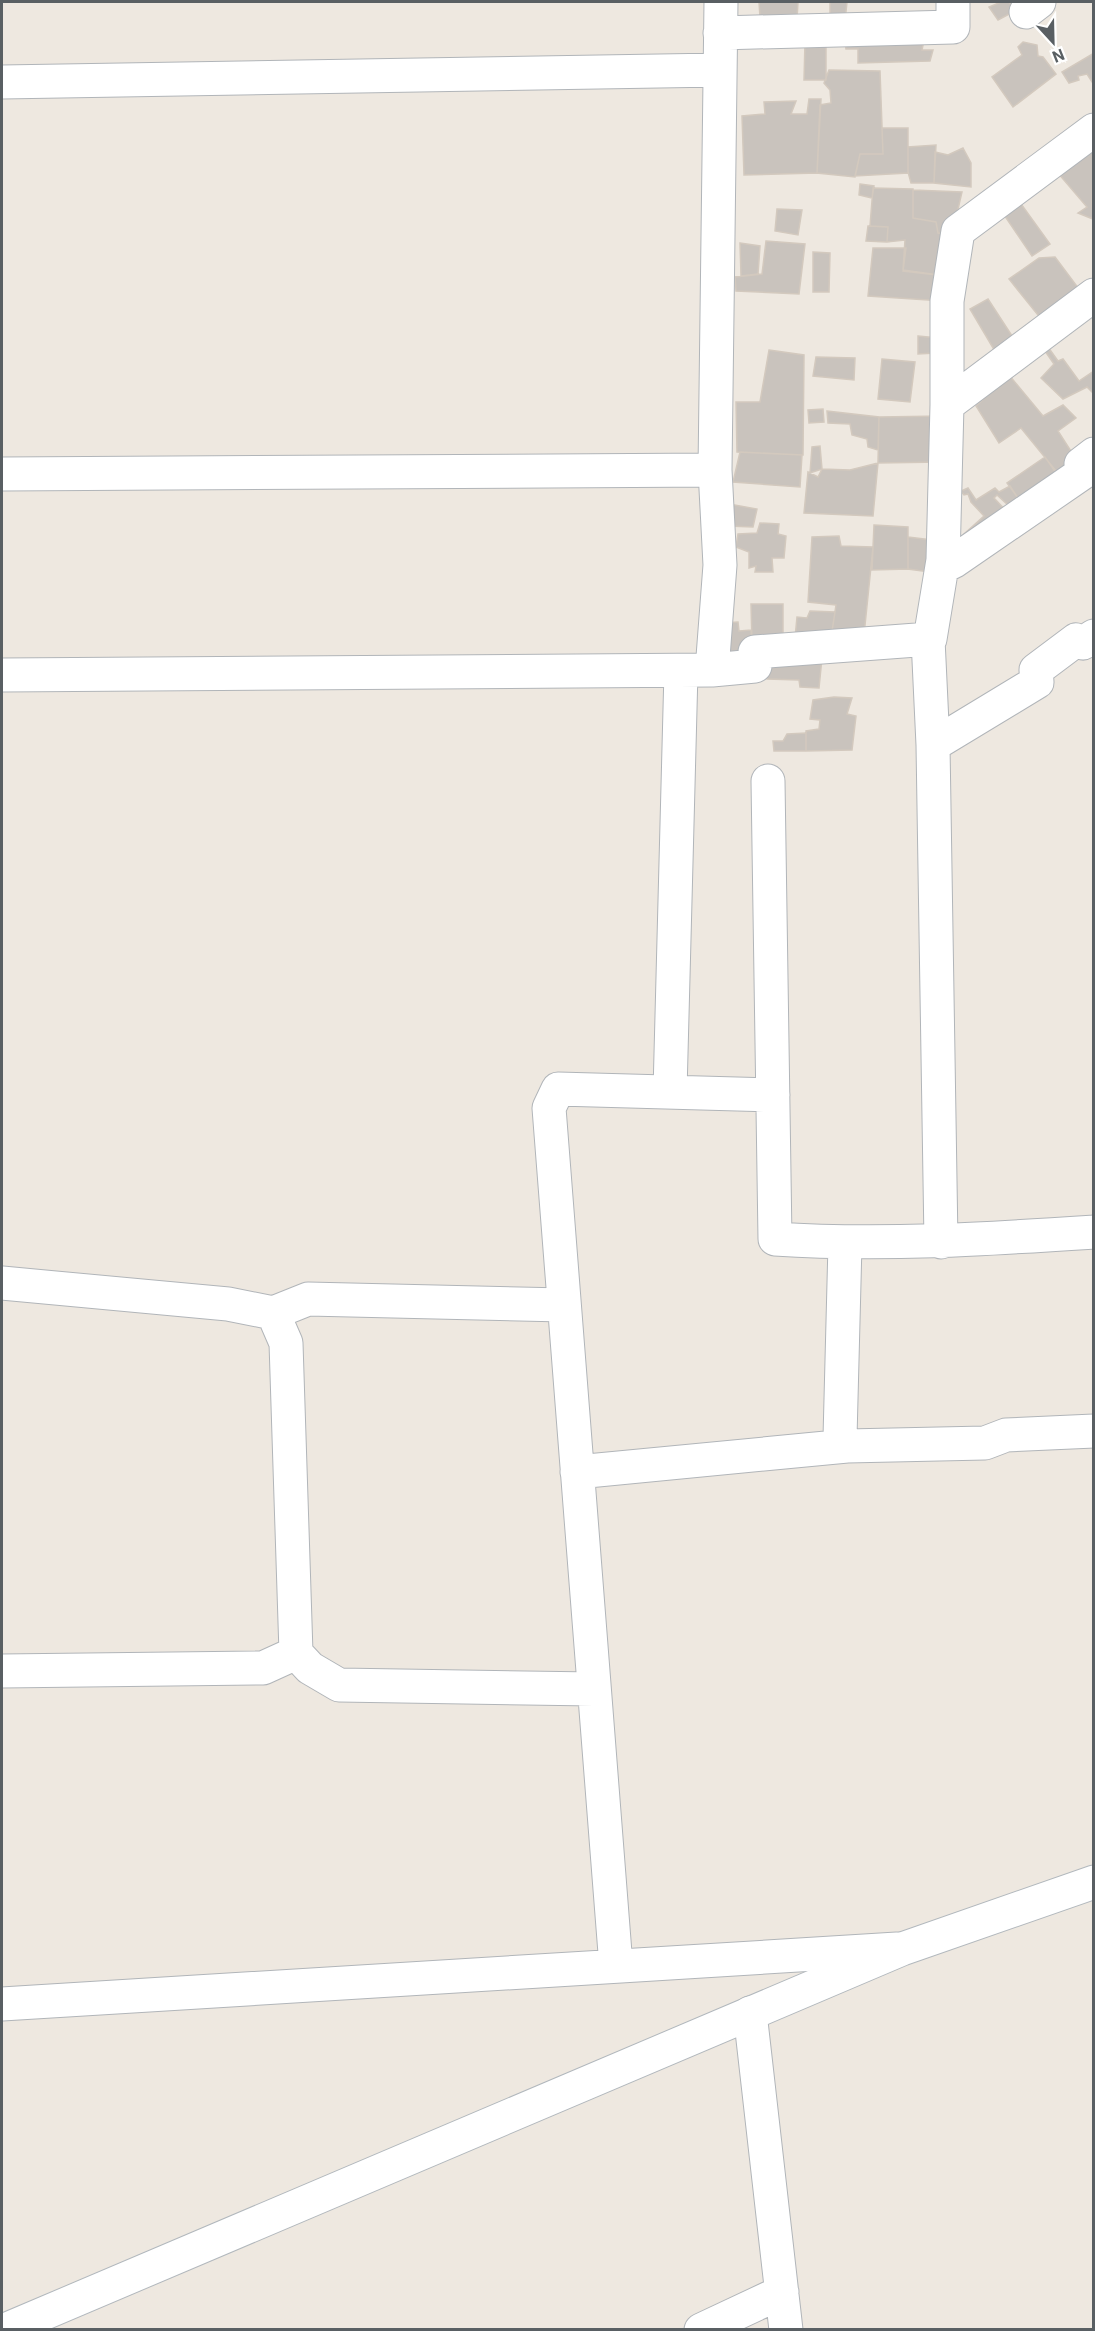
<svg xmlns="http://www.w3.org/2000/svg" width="1095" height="2331" font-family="Roboto,sans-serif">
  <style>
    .building { fill: #c9c3bd; stroke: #d3c9be; stroke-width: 1.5 }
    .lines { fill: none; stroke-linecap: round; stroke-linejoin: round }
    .street-casing { stroke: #b1b5b9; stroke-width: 35 }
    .secondary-casing { stroke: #b2b8bd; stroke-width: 35 }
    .street { stroke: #fff; stroke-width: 33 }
    .secondary { stroke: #fff; stroke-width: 33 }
  </style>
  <rect width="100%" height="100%" fill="#eee8e0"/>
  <path class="building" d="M759 2H798L797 19 760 17Z
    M830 2H847L845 21 830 20Z
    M1001 2H1009L1015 11 998 20 989 7Z
    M924 40 922 50H933L930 61 858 63V49H846L845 43Z
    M826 41V80H804L805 42Z
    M1023 42 1037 45 1038 56 1043 57 1056 74 1013 107 992 77 1022 55 1018 47Z
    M1094 53V85L1087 74 1078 76 1079 80 1069 83 1062 72Z
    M829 70 880 71 883 154H860L855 177 817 173 820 105 831 103 830 90 824 83Z
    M809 99H821L817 173 744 175 742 116 765 114 764 102 796 101 791 114H807Z
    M882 128H908V173L855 176 860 154H883Z
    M936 145 934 183H911L908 172V147Z
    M1094 146 1092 202 1093 219 1078 213 1087 207 1057 172Z
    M963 148 971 163V187L934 183 935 152 948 155Z
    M860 184 874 186 872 198 859 195Z
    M873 188 913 189V218L936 222 938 233 952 235 946 276 903 270 905 240 887 242 888 227 870 226Z
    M913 190 962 192 952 235 938 233 936 222 913 218Z
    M1016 197 1050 244 1032 256 1000 209Z
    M777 209 802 210 798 235 775 231Z
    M868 226 888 227 887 242 866 241Z
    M766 241 805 244 799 294 736 291 735 277 762 274Z
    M740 243 760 246 758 274 741 276Z
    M873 248H906L903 271 946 276 943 301 868 296Z
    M813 252 830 253 829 292H813Z
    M1055 257 1082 293 1042 320 1009 279 1039 258Z
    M988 299 1016 342 996 353 970 309Z
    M918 336 938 338 936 353 918 354Z
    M1048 347 1058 361 1063 359 1079 381 1094 371V394L1087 387 1063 399 1041 378 1054 364 1045 351Z
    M769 350 804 355 803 455 737 452 736 402H760Z
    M816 357 855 358 854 380 813 376Z
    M882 359 915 362 910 402 878 399Z
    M1009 375 1043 416 1063 405 1076 418 1058 431 1076 459 1056 471 1021 428 999 443 976 406Z
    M823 409 824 422 809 423 808 410Z
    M827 411 879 417 878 450 868 447 867 439 852 435 850 424 828 423Z
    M943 416 941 462 878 463 879 417Z
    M820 446 822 469 810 473 812 447Z
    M740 452 802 455 800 487 733 482Z
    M1045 457 1061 480 1018 498 1007 483Z
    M878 463 873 516 804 513 808 472 818 477 822 469 850 470Z
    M1010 486 1018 498 1008 505 997 495 994 498 1011 516 972 542 964 534 984 516 971 502 968 494 964 495 961 491 968 488 976 500 995 488 999 492Z
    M729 504 757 509 753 527 728 526Z
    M760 523 779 524 778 534 786 536 784 558H772L773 572H755L756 566 749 568V552L736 547 738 534 757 533Z
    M874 525 908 527V569L872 570Z
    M839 536 841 546 873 547 864 635 831 638 836 605 808 602 812 537Z
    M908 537 940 541 937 573 908 569Z
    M751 604H783V640L752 643Z
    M810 611 835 612 831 638H795L797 617 807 618Z
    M738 622 739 631 751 630 752 641 745 660 722 661 723 623Z
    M822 658 819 688 800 687 799 680 767 679 768 662Z
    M834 697 852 698 847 714 856 716 852 750 806 751V731L819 729 820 720 810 719 813 700Z
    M806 733V751H774L773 741H783L787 734Z"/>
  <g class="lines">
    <g class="street-casing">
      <path id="street" d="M721 2 715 470 720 565 712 670 755 666V652L930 639 943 560 953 562 1084 472 1081 464 1094 454
        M1026 12 1039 2
        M720 33 953 27V2
        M2 82 720 70
        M947 405V301L958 231 1094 130
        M2 474 715 470
        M943 560 947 405 1094 295
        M928 639 933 745 941 1242
        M2 675 712 670
        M933 745 1037 682 1036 670 1076 640 1083 643 1094 636
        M768 781 775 1239C882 1246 987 1239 1094 1232
        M670 1092 681 671
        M845 1244 840 1438 847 1446
        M2 1283 228 1304 273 1313 308 1299 564 1305
        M273 1313 286 1343 296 1653 310 1668 339 1685 594 1689
        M577 1472 847 1446 985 1443 1006 1435 1094 1431
        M2 1671 263 1668 296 1653
        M616 1966 549 1108 558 1089 773 1095
        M2 2004 897 1949
        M750 2013 786 2330
        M701 2330 782 2292"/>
    </g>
    <g class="secondary-casing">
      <path id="secondary" d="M5 2330 902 1949 1094 1882"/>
    </g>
    <use href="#street" class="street"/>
    <use href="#secondary" class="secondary"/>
  </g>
  <rect width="1095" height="2331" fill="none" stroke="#595f63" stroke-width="6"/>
  <g transform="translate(1053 42) rotate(158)" stroke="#ffffff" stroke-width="4.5" paint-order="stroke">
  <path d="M0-4.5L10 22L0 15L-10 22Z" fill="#595f63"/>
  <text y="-9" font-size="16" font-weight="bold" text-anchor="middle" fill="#595f63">N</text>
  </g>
</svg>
